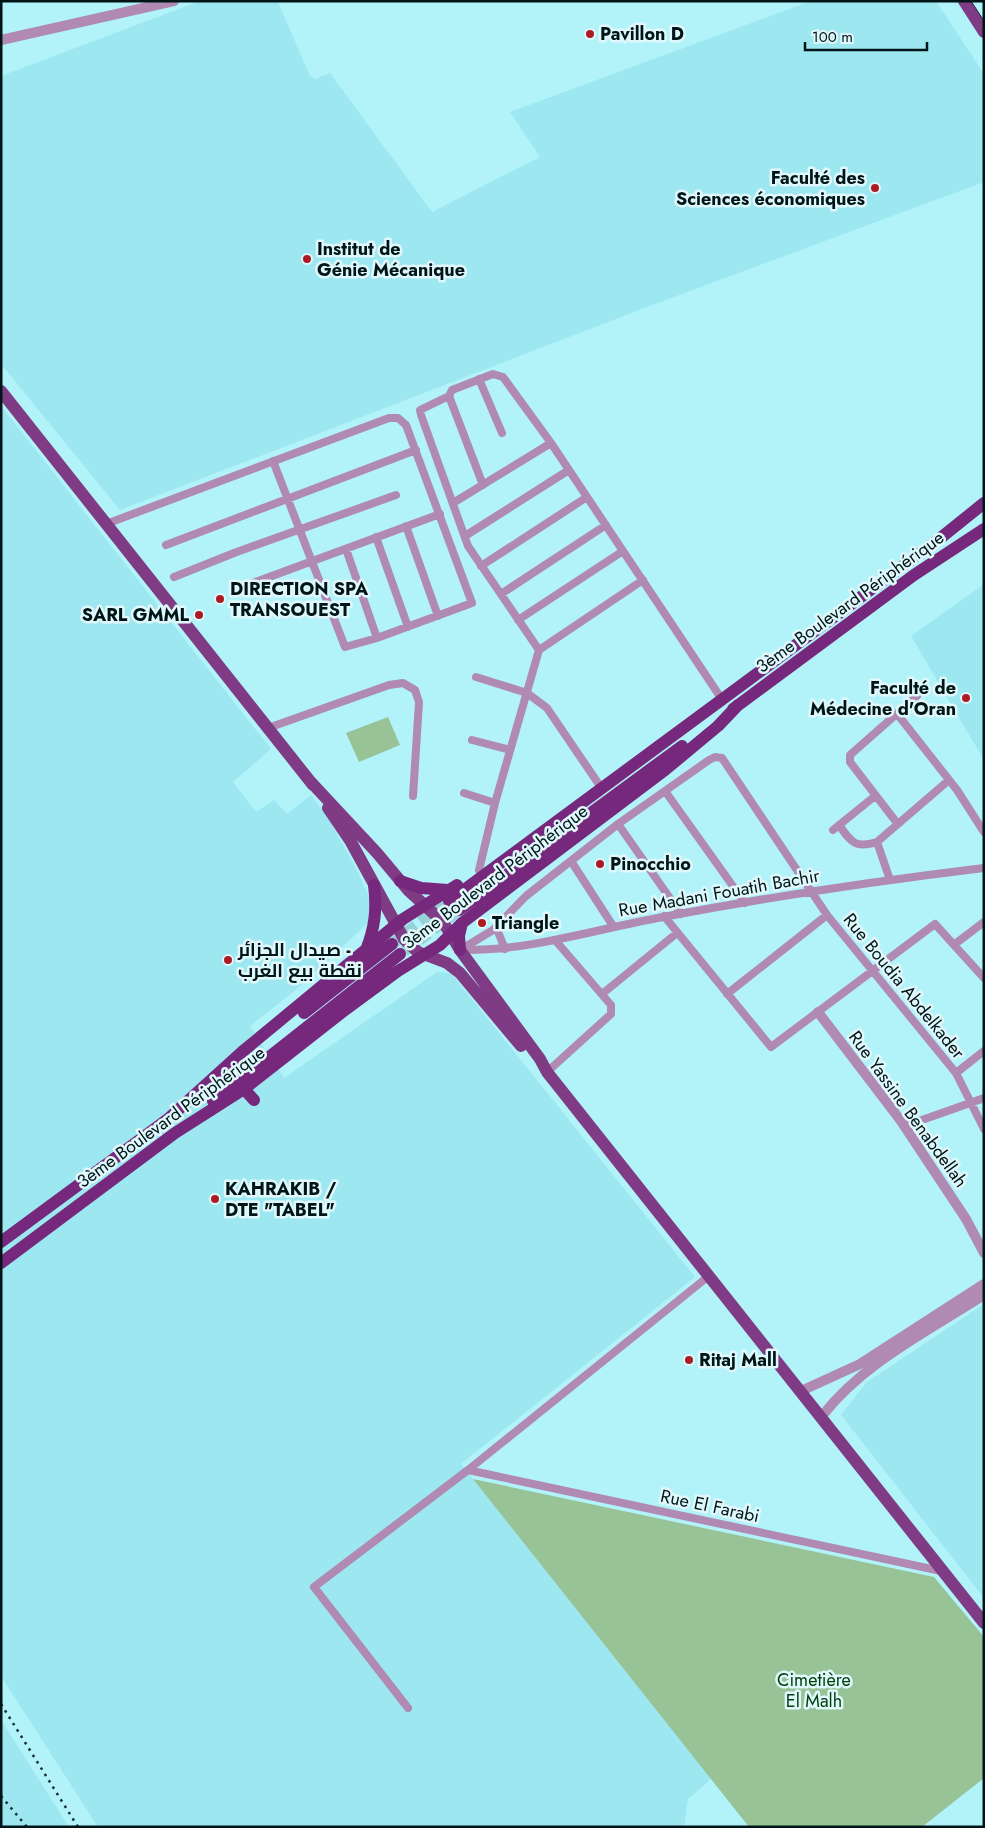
<svg xmlns="http://www.w3.org/2000/svg" width="985" height="1828" font-family="Jost,Cairo,sans-serif">
  <style>
    .built { fill: #9ce7f0 }
    .green { fill: #97c397 }
    .lines { fill: none; stroke-linecap: round; stroke-linejoin: round }
    .trunk-tunnel { stroke: #97d2d8; stroke-width: 12; stroke-dasharray: 12 6; stroke-linecap: butt }
    .minor { stroke: #b08ab2; stroke-width: 8 }
    .tertiary { stroke: #b08ab2; stroke-width: 10 }
    .primary { stroke: #7f3b84; stroke-width: 12 }
    .trunk { stroke: #76297c; stroke-width: 12 }
    .tram { stroke: #163134; stroke-width: 1 }
    .rail { stroke: #163134; stroke-width: 2.5; stroke-dasharray: 2.5 5; stroke-linecap: butt }
    .poi-dot { fill: #ad1a23; stroke: #e0f8fb; stroke-width: 2 }
    .labels { text-anchor: middle; dominant-baseline: central; stroke-width: 5; stroke-linejoin: round; paint-order: stroke }
    .poi-label { font-size: 18px; font-weight: bold; fill: #001518; stroke: #e0f8fb; text-anchor: start }
    .street-label { font-size: 18px; fill: #001518; stroke: #e0f8fb }
    .park-label { font-size: 18px; fill: #00420b; stroke: #e0f8fb }
  </style>
  <rect width="100%" height="100%" fill="#b2f3fa"/>
  <path class="built" d="M200 1 278 2 310 76 315 79 330 73 432 212 540 157 510 112 811 1H936L984 74V182L647 307 120 510 1 364V76Z
    M1 406 271 749 233 782 256 812 274 800 287 814 311 795 325 813 356 868 369 897 371 914 368 923 298 988 250 1026 284 1078 437 972 451 973 695 1277 461 1464 711 1779 688 1799 684 1827H98L1 1676Z
    M984 584V760L911 636Z
    M984 1304V1598L841 1415 867 1382Z
    M1 1721 5 1726 69 1827H1Z"/>
  <path class="green" d="M388 717 400 745 359 762 346 733Z
    M473 1479 934 1577 984 1637V1778L922 1827H749Z"/>
  <g class="lines">
    <path class="trunk-tunnel" d="M392 944 449 901
      M404 951 459 910"/>
    <path class="minor" d="M479 379 502 433
      M449 396 420 410 421 415 468 546 539 650 495 803 479 870
      M483 485 449 396 452 390 493 374 503 377 551 443 721 698
      M453 503 551 443
      M106 524 389 418H398L406 425 472 603 377 638 345 647 273 461
      M406 526 438 616
      M465 536 569 470
      M376 537 408 627
      M166 545 416 450
      M346 549 377 638
      M481 566 587 497
      M174 577 234 553 396 495
      M253 583 440 514
      M501 594 606 525
      M518 620 623 551
      M539 650 643 580
      M476 677 527 693 547 708 598 783
      M898 715 957 790 984 832
      M268 728 389 685 403 683 415 690 419 702 413 796
      M472 740 510 750
      M665 791 745 903
      M464 793 495 803
      M897 823 850 762V755L917 696
      M618 824 681 914
      M839 825C851 842 855 849 877 842L890 880
      M833 830 875 796
      M877 842 949 780
      M571 861 613 926
      M664 916 771 1047 935 924 984 978
      M496 927 505 949
      M955 944 984 922
      M460 950 493 930 526 896 618 824 709 760 715 757 722 758 827 915 956 1073 984 1129
      M462 950C530 951 596 929 663 917 769 897 876 881 984 868
      M602 994 677 933
      M727 994 827 915
      M547 1072 611 1014V1005L555 940
      M956 1073 984 1051
      M905 1126 984 1098
      M468 1470 941 1571
      M408 1708 314 1587 468 1470 710 1275"/>
    <path class="tertiary" d="M1 40 174 1
      M818 1012 901 1121 966 1219 984 1253
      M801 1391 860 1364 984 1284
      M822 1416C863 1363 928 1331 984 1295"/>
    <path class="primary" d="M964 1 984 32
      M1 391 313 785
      M309 780 377 853 408 890 443 922 460 950 540 1059 547 1072 984 1623
      M328 808 351 842 404 939 418 952 447 963 460 973 521 1046"/>
    <path class="trunk" d="M733 709 914 575 984 529
      M400 881 421 888 448 890
      M449 901 938 540 984 503
      M459 910 682 746
      M366 950C375 927 377 909 374 885
      M460 950 459 936 462 923
      M304 1013 392 944
      M244 1089 254 1100
      M213 1101 400 954
      M167 1120 242 1052 403 919 457 885
      M1 1242 172 1116
      M1 1263 175 1133 244 1089 341 1013 398 971 440 945 462 923 665 770 718 726 738 705"/>
    <path class="tram" d="M971 1 984 21
      M982 1 984 4"/>
    <path class="rail" d="M1 1704 78 1827
      M1 1796 27 1827"/>
  </g>
  <g class="poi-dot">
    <circle cx="590" cy="34" r="5"/>
    <circle cx="875" cy="188" r="5"/>
    <circle cx="307" cy="259" r="5"/>
    <circle cx="220" cy="599" r="5"/>
    <circle cx="199" cy="615" r="5"/>
    <circle cx="966" cy="698" r="5"/>
    <circle cx="600" cy="864" r="5"/>
    <circle cx="482" cy="923" r="5"/>
    <circle cx="228" cy="960" r="5"/>
    <circle cx="215" cy="1199" r="5"/>
    <circle cx="689" cy="1360" r="5"/>
  </g>
  <g class="labels">
    <g class="poi-label">
      <text x="600" y="34">Pavillon D</text>
      <text x="865" y="178" text-anchor="end">Faculté des<tspan x="865" dy="21">Sciences économiques</tspan></text>
      <text x="317" y="249">Institut de<tspan x="317" dy="21">Génie Mécanique</tspan></text>
      <text x="230" y="589">DIRECTION SPA<tspan x="230" dy="21">TRANSOUEST</tspan></text>
      <text x="189" y="615" text-anchor="end">SARL GMML</text>
      <text x="956" y="688" text-anchor="end">Faculté de<tspan x="956" dy="21">Médecine d'Oran</tspan></text>
      <text x="610" y="864">Pinocchio</text>
      <text x="492" y="923">Triangle</text>
      <text x="238" y="950">صيدال الجزائر -<tspan x="238" dy="21">نقطة بيع الغرب</tspan></text>
      <text x="225" y="1189">KAHRAKIB /<tspan x="225" dy="21">DTE "TABEL"</tspan></text>
      <text x="699" y="1360">Ritaj Mall</text>
    </g>
    <g class="street-label">
      <text transform="translate(850 602) rotate(-36)">3ème Boulevard Périphérique</text>
      <text transform="translate(495 877) rotate(-37)">3ème Boulevard Périphérique</text>
      <text transform="translate(719 893) rotate(-10)">Rue Madani Fouatih Bachir</text>
      <text transform="translate(904 986) rotate(51)">Rue Boudia Abdelkader</text>
      <text transform="translate(908 1109) rotate(54)">Rue Yassine Benabdellah</text>
      <text transform="translate(171 1117) rotate(-36)">3ème Boulevard Périphérique</text>
      <text transform="translate(710 1506) rotate(12)">Rue El Farabi</text>
    </g>
    <g class="park-label">
      <text x="814" y="1680">Cimetière<tspan x="814" dy="21">El Malh</tspan></text>
    </g>
  </g>
  <rect width="985" height="1828" fill="none" stroke="#001518" stroke-width="5"/>
  <path d="M805 42v8h122v-8" fill="none" stroke="#001518" stroke-width="2.5"/>
  <text x="812" y="42" font-size="15" fill="#001518" stroke="#e0f8fb" stroke-width="4" paint-order="stroke">100 m</text>
</svg>
